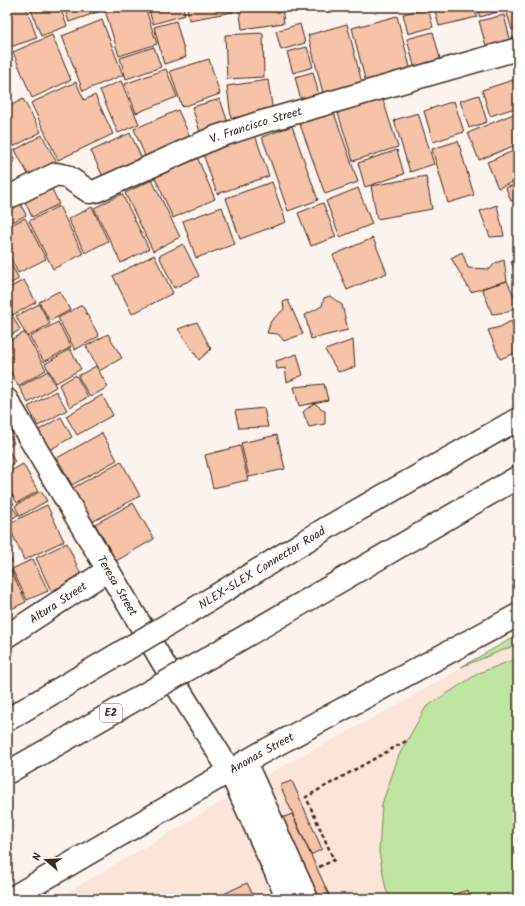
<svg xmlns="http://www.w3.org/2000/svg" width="525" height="906" font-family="Kalam,sans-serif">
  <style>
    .built { fill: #fbe4d9 }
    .green { fill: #bee6a1; stroke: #7c8860 }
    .building { fill: #f6c2a8; stroke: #3b2a1e }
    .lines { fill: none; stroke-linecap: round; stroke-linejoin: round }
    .minor-casing { stroke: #3b2a1e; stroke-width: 25 }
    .highway-casing { stroke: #3b2a1e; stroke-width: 25 }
    .path { stroke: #3b2a1e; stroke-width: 2.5; stroke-dasharray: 4 3; stroke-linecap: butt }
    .minor { stroke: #fff; stroke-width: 22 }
    .highway { stroke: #fff; stroke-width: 22 }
    .highway-bridge-casing { stroke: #3b2a1e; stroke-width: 25; stroke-linecap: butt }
    .highway-bridge { stroke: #fff; stroke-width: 22 }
    .labels { text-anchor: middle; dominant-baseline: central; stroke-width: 3.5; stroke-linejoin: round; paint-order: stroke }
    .shield { fill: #fff; stroke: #766a62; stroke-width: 1 }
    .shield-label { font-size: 11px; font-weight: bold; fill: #3b2a1e }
    .street-label { font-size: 12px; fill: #3b2a1e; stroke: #fff }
  </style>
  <rect width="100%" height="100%" fill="#fdf3ee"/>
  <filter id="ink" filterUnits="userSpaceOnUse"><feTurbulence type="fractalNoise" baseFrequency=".025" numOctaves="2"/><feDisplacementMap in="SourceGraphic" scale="8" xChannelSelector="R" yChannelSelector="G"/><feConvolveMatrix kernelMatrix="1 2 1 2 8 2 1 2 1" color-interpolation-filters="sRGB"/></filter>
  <g filter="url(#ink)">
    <path class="built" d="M518 635V899H56L183 825 265 775 396 706Z"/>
    <path class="green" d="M518 635V644L461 667Z
      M518 658V899H391L386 890 379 852 382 804 399 755 426 707 479 673Z"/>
    <path class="building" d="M16 7H26L37 38 7 48V10Z
      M30 7H60L67 26 41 36Z
      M64 7H96L98 12 69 22Z
      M104 7H145L157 44 119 56Z
      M148 7H183L185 15 153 24Z
      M187 7H232L233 12 189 20Z
      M239 7H282L284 23 242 29Z
      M434 7H474L477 17 439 26Z
      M477 7H500L501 11 480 17Z
      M505 7H518V28L512 30Z
      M428 8 433 27 408 34 403 14Z
      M504 15 511 43 487 49 479 21Z
      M397 16 411 71 366 83 352 28Z
      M102 20 123 75 83 91 62 36Z
      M176 21 186 57 164 64 154 27Z
      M300 24 305 43 281 50 276 31Z
      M347 24 363 87 324 97 308 35Z
      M433 32 442 66 416 73 407 39Z
      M263 33 264 77 227 79 225 35Z
      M52 35 71 80 32 98 13 52Z
      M154 47 161 67 126 79 120 58Z
      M307 47 313 67 293 73 287 52Z
      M209 59 220 94 182 107 170 71Z
      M166 69 177 97 136 113 125 84Z
      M518 70V81L515 71Z
      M313 72 320 99 302 105 295 77Z
      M268 80 273 112 231 118 227 86Z
      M513 80 518 98V107L490 116 482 90Z
      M121 81 139 124 118 133 100 90Z
      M76 82 84 100 95 95 113 134 58 160 31 103Z
      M7 91 12 100 7 103Z
      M479 95 487 122 469 128 460 101Z
      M382 97 398 147 353 161 337 110Z
      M23 99 41 132 13 147 7 136V108Z
      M220 99 229 126 201 135 192 107Z
      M454 101 464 132 433 142 424 111Z
      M332 107 358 182 325 194 298 119Z
      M178 110 192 141 147 161 134 129Z
      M518 112V144L479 160 468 133Z
      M418 113 434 164 410 172 394 120Z
      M292 126 318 200 288 211 262 137Z
      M253 129 269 176 217 194 201 148Z
      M130 133 143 161 104 179 91 151Z
      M42 135 57 163 30 178 15 150Z
      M458 141 474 195 448 203 432 149Z
      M7 147 15 161 7 166Z
      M518 149V180L498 188 487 162Z
      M397 150 404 174 365 187 358 163Z
      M195 152 215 199 173 218 152 171Z
      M426 176 432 209 377 219 371 186Z
      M152 180 180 237 153 251 125 193Z
      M272 182 286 222 240 239 226 198Z
      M518 183V198L511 201 506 188Z
      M358 188 372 224 340 237 326 201Z
      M52 189 59 204 32 217 25 202Z
      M122 194 149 249 121 263 94 208Z
      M19 201 26 215 7 225V207Z
      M323 203 336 237 311 246 298 213Z
      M497 205 504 236 490 237 480 211Z
      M59 206 83 254 53 269 29 221Z
      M92 207 108 241 85 253 68 219Z
      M222 207 235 244 196 258 183 221Z
      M25 218 46 259 18 273 7 251V227Z
      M373 238 387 273 347 290 333 255Z
      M183 244 199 276 174 288 159 256Z
      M462 252 468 268 490 269 495 263 504 260 507 281 471 292 451 258Z
      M154 255 173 293 132 314 113 276Z
      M7 257 19 279 7 285Z
      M518 259V277L511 262Z
      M24 280 36 302 13 315 7 303V289Z
      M507 281 518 304 508 312 492 314 482 288Z
      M59 291 70 310 50 321 39 302Z
      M330 296 342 305 348 330 311 339 305 315 322 306 324 298Z
      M288 300 303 334 284 341 278 334 267 333 271 321 284 309 283 302Z
      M39 304 50 324 27 337 16 316Z
      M7 305 20 330 7 337Z
      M82 305 99 336 75 350 58 318Z
      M511 321 518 336V352L500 359 488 330 500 327Z
      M58 322 71 347 44 362 30 337Z
      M197 322 211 349 199 360 178 329Z
      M25 332 46 370 18 386 7 365V342Z
      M108 334 122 358 99 371 86 346Z
      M353 340 355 367 338 372 325 350Z
      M70 349 81 369 56 383 45 364Z
      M297 354 303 375 287 382 285 368 277 369 276 361Z
      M96 366 108 387 90 397 78 376Z
      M48 371 56 387 28 403 19 387Z
      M76 375 88 397 70 407 59 385Z
      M324 384 328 400 299 406 294 387Z
      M56 391 67 410 38 426 28 407Z
      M102 395 113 415 77 435 66 416Z
      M314 403 325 411V424L309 427 303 412Z
      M264 408 268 427 239 428 235 411Z
      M61 417 72 437 48 451 37 431Z
      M7 430 14 443 7 447Z
      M102 433 117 460 72 485 57 458Z
      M277 435 285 469 249 477 241 443Z
      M240 446 248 480 213 488 205 455Z
      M9 451 15 462 7 467V452Z
      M121 461 140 496 92 522 73 488Z
      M23 464 38 491 17 503 7 486V473Z
      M7 491 14 504 7 508Z
      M41 491 47 501 20 516 15 506Z
      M133 503 154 539 116 561 95 524Z
      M47 505 64 541 24 560 8 524Z
      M13 508 18 515 7 521V511Z
      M67 543 82 577 51 591 36 558Z
      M7 550 12 562 7 564Z
      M33 559 48 591 27 600 12 569Z
      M7 566H9L26 602 7 611Z
      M292 781 322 849 311 855 280 785Z
      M292 814 331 899H319L282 818Z
      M247 883 255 899H213Z
      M468 890 471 899H449L448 896Z"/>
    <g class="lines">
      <g class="minor-casing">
        <g id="minor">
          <path id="s1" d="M7 198 56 174 66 176 90 192 96 191 216 137 262 122 518 49"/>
          <path id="s2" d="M7 400 178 688 230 771 288 899"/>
          <path id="s3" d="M7 636 108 570"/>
          <path d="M245 762 307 899"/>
          <path id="s4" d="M10 899 259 754 518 615"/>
        </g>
      </g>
      <g class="highway-casing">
        <g id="highway">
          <path id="s5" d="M196 608 330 526 518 419"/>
          <path d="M215 654 518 477"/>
        </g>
      </g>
      <path class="path" d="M319 867 334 860 306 797 406 741"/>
      <use href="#minor" class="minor"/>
      <use href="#highway" class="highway"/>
      <g class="highway-bridge-casing">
        <path id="highway-bridge" d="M7 720 196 608
          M7 773 215 654"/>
      </g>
      <use href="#highway-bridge" class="highway-bridge"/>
    </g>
  </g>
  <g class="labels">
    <rect class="shield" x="100" y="704" width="22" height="18" rx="3"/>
    <g class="shield-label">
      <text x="111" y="713">E2</text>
    </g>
    <g class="street-label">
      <text stroke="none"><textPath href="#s1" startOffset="273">V. Francisco Street</textPath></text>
      <text stroke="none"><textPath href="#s5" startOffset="77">NLEX-SLEX Connector Road</textPath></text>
      <text stroke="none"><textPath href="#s2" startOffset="216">Teresa Street</textPath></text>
      <text stroke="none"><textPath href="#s3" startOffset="61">Altura Street</textPath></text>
      <text stroke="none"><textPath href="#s4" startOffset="291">Anonas Street</textPath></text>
    </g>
  </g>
  <rect width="525" height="906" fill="none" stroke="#fff" stroke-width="24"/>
  <rect x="12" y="12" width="501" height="882" fill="none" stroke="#3b2a1e" stroke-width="1.5" filter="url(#ink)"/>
  <g transform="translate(46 860) rotate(289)" stroke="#ffffff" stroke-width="3" paint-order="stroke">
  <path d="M0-3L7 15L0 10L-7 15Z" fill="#3b2a1e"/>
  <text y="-6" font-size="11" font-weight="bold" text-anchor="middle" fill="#3b2a1e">N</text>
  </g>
</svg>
